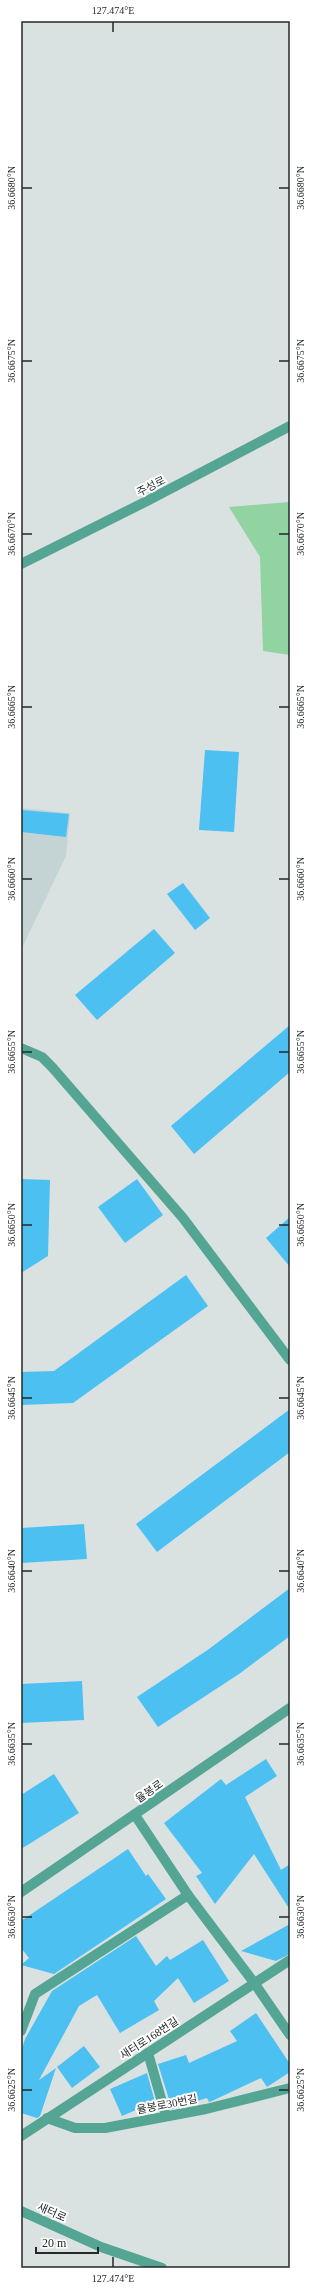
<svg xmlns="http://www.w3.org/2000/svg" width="311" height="2289" font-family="'Times New Roman','Noto Sans KR',serif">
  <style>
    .built { fill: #c4d4d5 }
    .green { fill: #91d3a1 }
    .building { fill: #4dc0f2 }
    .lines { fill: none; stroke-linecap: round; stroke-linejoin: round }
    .service { stroke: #55a594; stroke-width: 10 }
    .minor { stroke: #55a594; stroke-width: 10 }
    .tertiary { stroke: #55a594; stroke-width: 10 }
    .ticks { fill: none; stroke: #262929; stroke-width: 1.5 }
    .labels { text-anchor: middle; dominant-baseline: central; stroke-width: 4; stroke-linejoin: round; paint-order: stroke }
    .street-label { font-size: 11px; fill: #262929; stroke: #fff }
    .neatline { fill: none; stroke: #262929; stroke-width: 1.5 }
    .ticks-label { font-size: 10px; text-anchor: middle; fill: #262929 }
  </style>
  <rect width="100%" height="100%" fill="#d9e1e1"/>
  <path class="built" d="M21 808 70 813 66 856 21 950Z"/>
  <path class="green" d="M290 502V655L263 651 260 557 229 507Z"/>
  <path class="building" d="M205 750 239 752 234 832 199 830Z
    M21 810 69 814 66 837 21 832Z
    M183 883 210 918 195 930 167 894Z
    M154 929 175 953 97 1020 75 995Z
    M290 1025V1072L194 1154 171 1126Z
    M21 1179 50 1180 48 1256 21 1273Z
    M137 1179 163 1215 125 1243 98 1207Z
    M290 1217V1267L266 1238Z
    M186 1275 208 1306 73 1403 21 1405V1372L54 1371Z
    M290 1409V1452L157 1552 136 1524Z
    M84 1524 87 1559 21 1563V1528Z
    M290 1588V1636L239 1674 158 1727 137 1697 209 1649Z
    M82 1681 84 1720 21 1723V1684Z
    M266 1759 277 1776 245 1797 281 1870 290 1864V1910L254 1854 215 1904 196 1876 202 1873 164 1823 221 1779 226 1785Z
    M54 1774 79 1813 21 1849V1795Z
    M128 1849 146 1876 148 1874 166 1899 54 1974 21 1965 29 1958 21 1948V1921Z
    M290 1924V1954L276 1961 241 1951Z
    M136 1936 156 1966 167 1956 170 1960 203 1940 229 1981 194 2003 178 1978 154 2001 159 2010 120 2033 97 1995 79 2006 39 2080 56 2068 40 2116 37 2118 21 2113V2051L25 2039 52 1991Z
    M256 2013 290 2064V2072L267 2087 261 2078 212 2101 209 2102 207 2098 172 2109 158 2064 186 2055 189 2063 237 2041 230 2031Z
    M84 2046 100 2067 72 2088 57 2067Z
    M147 2073 155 2102 122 2116 110 2089Z"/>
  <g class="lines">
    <path class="service" d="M21 2031 35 1994 188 1895
      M148 2053 166 2116
      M47 2118 75 2128H105L206 2109 290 2088"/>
    <path class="minor" d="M21 1048 42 1057 52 1067 183 1218 290 1360
      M135 1815 188 1895 255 1984 290 2035
      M21 2136 290 1960"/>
    <path class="tertiary" d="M21 564 147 501 290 426
      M21 1892 290 1708
      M21 2211 101 2247 162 2268"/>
  </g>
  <path class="ticks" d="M113 22V32M22 188H32M279 188H289M22 361H32M279 361H289M22 534H32M279 534H289M22 707H32M279 707H289M22 879H32M279 879H289M22 1052H32M279 1052H289M22 1225H32M279 1225H289M22 1398H32M279 1398H289M22 1571H32M279 1571H289M22 1744H32M279 1744H289M22 1917H32M279 1917H289M22 2090H32M279 2090H289M113 2257V2267"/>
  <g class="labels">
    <g class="street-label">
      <text transform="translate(151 486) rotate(-27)">주성로</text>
      <text transform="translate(149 1791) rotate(-35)">율봉로</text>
      <text transform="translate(149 2038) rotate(-33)">새터로168번길</text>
      <text transform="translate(167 2104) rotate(-11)">율봉로30번길</text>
      <text transform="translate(52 2212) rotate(24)">새터로</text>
    </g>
  </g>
  <rect width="311" height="2289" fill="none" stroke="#ffffff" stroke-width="44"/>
  <path d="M36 2247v6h62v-6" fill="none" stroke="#262929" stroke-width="2"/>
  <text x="42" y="2247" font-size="12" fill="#262929" stroke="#ffffff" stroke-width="3" paint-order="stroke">20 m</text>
  <rect x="22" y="22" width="267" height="2245" class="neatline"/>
  <g class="ticks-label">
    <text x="113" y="14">127.474°E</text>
    <text transform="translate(11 188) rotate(-90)" y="4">36.6680°N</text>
    <text transform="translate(300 188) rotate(-90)" y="4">36.6680°N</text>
    <text transform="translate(11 361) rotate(-90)" y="4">36.6675°N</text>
    <text transform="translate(300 361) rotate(-90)" y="4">36.6675°N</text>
    <text transform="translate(11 534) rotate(-90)" y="4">36.6670°N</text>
    <text transform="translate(300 534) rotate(-90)" y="4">36.6670°N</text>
    <text transform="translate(11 707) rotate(-90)" y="4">36.6665°N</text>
    <text transform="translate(300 707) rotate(-90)" y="4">36.6665°N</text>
    <text transform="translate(11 879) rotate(-90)" y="4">36.6660°N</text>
    <text transform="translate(300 879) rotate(-90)" y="4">36.6660°N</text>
    <text transform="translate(11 1052) rotate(-90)" y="4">36.6655°N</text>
    <text transform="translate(300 1052) rotate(-90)" y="4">36.6655°N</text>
    <text transform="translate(11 1225) rotate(-90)" y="4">36.6650°N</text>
    <text transform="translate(300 1225) rotate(-90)" y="4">36.6650°N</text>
    <text transform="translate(11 1398) rotate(-90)" y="4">36.6645°N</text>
    <text transform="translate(300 1398) rotate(-90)" y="4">36.6645°N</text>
    <text transform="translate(11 1571) rotate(-90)" y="4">36.6640°N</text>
    <text transform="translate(300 1571) rotate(-90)" y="4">36.6640°N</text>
    <text transform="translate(11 1744) rotate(-90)" y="4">36.6635°N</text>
    <text transform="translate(300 1744) rotate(-90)" y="4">36.6635°N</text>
    <text transform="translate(11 1917) rotate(-90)" y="4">36.6630°N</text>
    <text transform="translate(300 1917) rotate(-90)" y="4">36.6630°N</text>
    <text transform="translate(11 2090) rotate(-90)" y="4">36.6625°N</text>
    <text transform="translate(300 2090) rotate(-90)" y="4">36.6625°N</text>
    <text x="113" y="2282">127.474°E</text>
  </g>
</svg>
